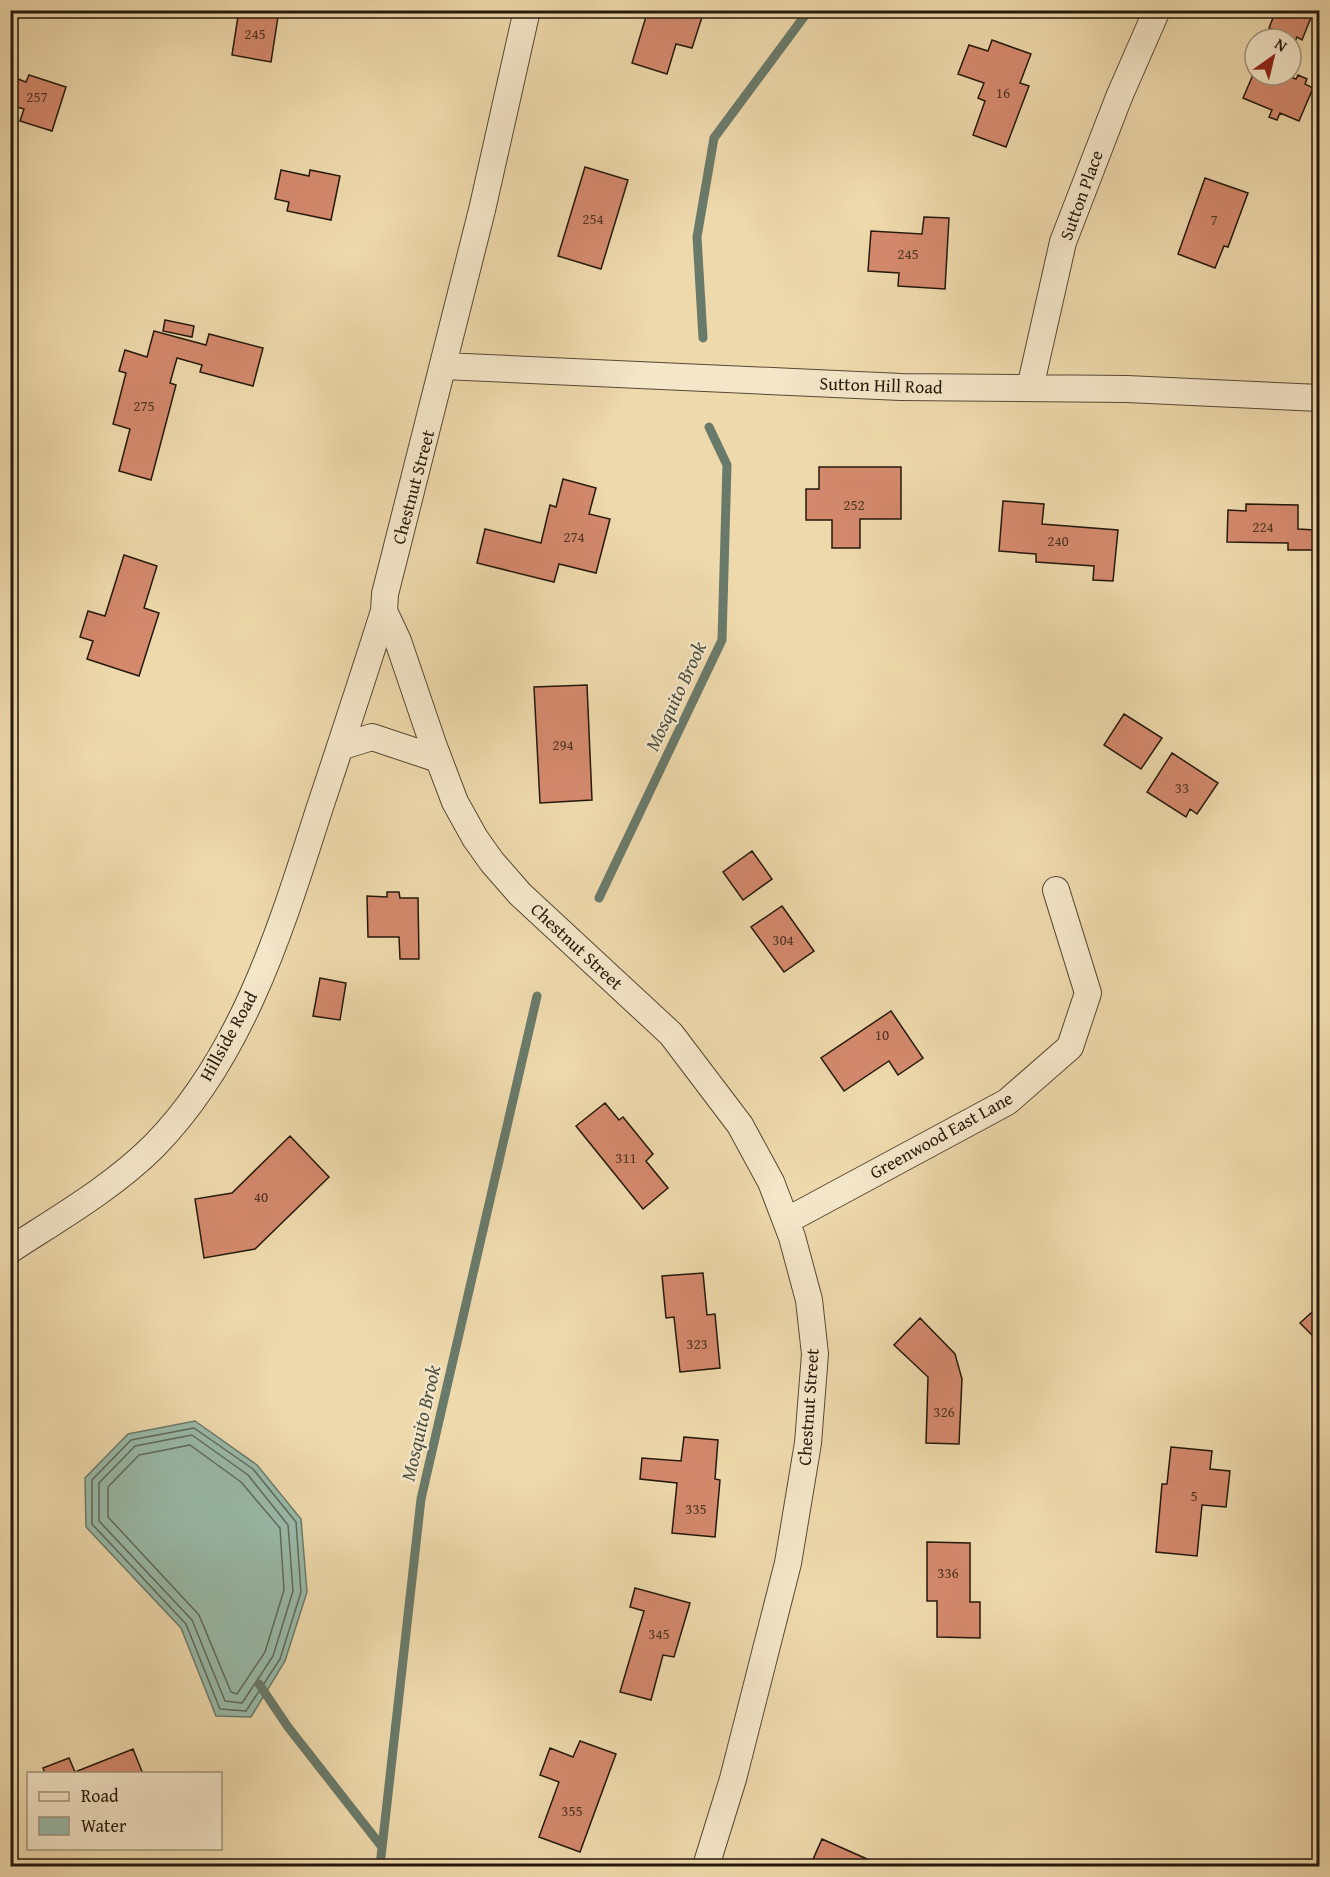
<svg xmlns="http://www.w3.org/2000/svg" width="1330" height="1877" font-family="'Gentium Book Plus',serif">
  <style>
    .water { fill: #99baaa; stroke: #6a7a6a; stroke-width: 1.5 }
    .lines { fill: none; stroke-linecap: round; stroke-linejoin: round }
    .shore { stroke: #5e6a5a; stroke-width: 1.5 }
    .stream { stroke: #6a7a6a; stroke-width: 9 }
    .building { fill: #d4896d; stroke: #24190a; stroke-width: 1.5 }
    .street-casing { stroke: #564932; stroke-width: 28 }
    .street { stroke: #f4e6c9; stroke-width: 26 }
    .labels { text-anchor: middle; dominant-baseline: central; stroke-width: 4.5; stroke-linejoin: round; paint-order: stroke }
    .number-label { font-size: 15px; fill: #503523 }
    .street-label { font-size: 18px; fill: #24190a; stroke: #f4e6c9 }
    .water-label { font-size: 20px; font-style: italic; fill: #4d5142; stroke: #f4e6c9 }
  </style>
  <rect width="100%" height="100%" fill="#eed9ac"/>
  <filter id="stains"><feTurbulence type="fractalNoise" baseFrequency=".00333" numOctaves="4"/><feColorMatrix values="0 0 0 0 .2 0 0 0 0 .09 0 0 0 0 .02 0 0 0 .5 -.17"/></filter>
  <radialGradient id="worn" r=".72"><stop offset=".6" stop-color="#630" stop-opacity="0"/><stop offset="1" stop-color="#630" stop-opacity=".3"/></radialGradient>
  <path class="water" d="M195 1421 257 1465 301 1519 307 1592 285 1661 251 1717 216 1716 181 1628 86 1527 85 1478 128 1434Z"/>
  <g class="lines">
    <path class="shore" d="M194 1428 253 1469 296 1522 301 1592 280 1659 246 1711 220 1709 186 1624 92 1524V1480L131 1440Z
      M192 1435 248 1475 288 1525 293 1591 273 1656 242 1703 225 1701 192 1620 99 1521V1483L135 1446Z
      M190 1445 241 1482 280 1528 284 1590 265 1652 237 1694 231 1692 199 1615 108 1517V1487L139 1455Z"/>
    <path class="stream" d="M703 338 697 237 714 138 809 10
      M599 898 722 640 727 465 709 427
      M259 1684 288 1727 382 1847
      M380 1866 421 1499 537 996"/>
  </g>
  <path class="building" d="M239 10H279L271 62 232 55Z
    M648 10H690L703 14 692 48 676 44 667 74 632 63Z
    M1276 10H1304L1312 15 1302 40 1297 37 1291 51V39H1273L1276 31 1269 28Z
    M992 40 1031 54 1020 83 1029 86 1006 147 973 135 985 101 978 98 984 83 958 74 969 45 988 51Z
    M1255 70V75H1285L1296 79 1298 75 1307 79 1305 84 1313 88 1299 121 1280 113 1277 120 1269 117 1272 110 1243 98Z
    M29 75 66 87 52 131 20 121 24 109 10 105V76L26 82Z
    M585 167 628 180 601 269 558 256Z
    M281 170 309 176 310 170 340 176 331 220 287 211 289 202 275 199Z
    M1205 178 1248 193 1228 247 1224 246 1215 268 1178 254Z
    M924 217 949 218 945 289 898 286 899 273 868 271 871 231 922 234Z
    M165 320 194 326 192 337 163 331Z
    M154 331 206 345 209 334 263 348 253 386 200 372 202 365 177 358 170 383 176 385 151 480 119 471 130 429 113 424 126 373 119 371 125 350 147 357Z
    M819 467H901V519H860V548H832V520H806V489H819Z
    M563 479 596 488 589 514 610 519 596 573 559 564 554 582 477 563 485 529 541 543 550 505 556 507Z
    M1003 501 1044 504 1042 524 1118 530 1113 581 1093 580 1094 566 1036 562V554L999 551Z
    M1246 504 1298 505V529L1315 530V522H1320V550H1288V543L1227 542 1228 510 1246 511Z
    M124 555 157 566 144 608 159 613 139 676 87 659 93 641 80 637 88 611 105 616Z
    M587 685 592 800 540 803 534 687Z
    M1124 714 1162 738 1141 769 1104 745Z
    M1172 753 1218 783 1197 814 1190 809 1186 817 1147 792Z
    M752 851 772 879 743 900 723 872Z
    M387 892H399L400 898H418L419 959H400L399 937H368L367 896 387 897Z
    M782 906 814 951 784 972 751 927Z
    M320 978 346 983 340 1020 313 1016Z
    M891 1011 923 1058 898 1075 889 1061 844 1091 821 1058Z
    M605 1103 619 1120 623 1117 653 1154 646 1161 668 1188 643 1209 576 1126Z
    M290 1136 329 1177 255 1249 204 1258 195 1199 232 1193Z
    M703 1273 707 1315 715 1314 720 1368 680 1372 674 1317 666 1318 662 1276Z
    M1320 1305V1343L1300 1323Z
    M920 1318 955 1354 962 1379 959 1444 926 1443 928 1377 894 1345Z
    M684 1437 718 1440 715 1479 720 1480 715 1537 672 1533 677 1483 640 1479 642 1458 681 1461Z
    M1171 1447 1212 1451 1210 1469 1230 1471 1226 1507 1202 1505 1197 1556 1156 1552 1162 1484H1167Z
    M927 1542 970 1543V1602H980V1638L937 1637V1601H927Z
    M635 1588 690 1603 674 1657 663 1655 651 1700 620 1692 644 1611 630 1607Z
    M580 1741 616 1754 580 1852 539 1837 559 1782 540 1775 550 1748 573 1757Z
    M133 1749 143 1774H45L43 1768 69 1758 75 1772Z
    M822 1839 867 1859 864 1866H810Z"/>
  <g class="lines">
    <g class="street-casing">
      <path id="street" d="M527 10 482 210 385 594 384 611 398 641 433 744 455 802 475 838 492 862 520 894 671 1034 740 1125 771 1182 792 1237 809 1300 815 1354 808 1443 788 1563 733 1779 706 1866
        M443 366 901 387 1127 389 1320 398
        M1030 388 1063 242 1119 97 1157 10
        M340 747 372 737 438 759
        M786 1221 1007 1102 1070 1047 1088 993 1056 890
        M10 1250C59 1218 113 1187 154 1146 243 1055 281 928 319 810 341 744 363 678 384 611"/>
    </g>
    <use href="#street" class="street"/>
  </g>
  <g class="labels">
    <g class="number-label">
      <text x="255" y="33">245</text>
      <text x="1003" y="92">16</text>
      <text x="37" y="96">257</text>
      <text x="593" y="218">254</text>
      <text x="1214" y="219">7</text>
      <text x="908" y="253">245</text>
      <text x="144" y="405">275</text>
      <text x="854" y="504">252</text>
      <text x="1263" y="526">224</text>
      <text x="574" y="536">274</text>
      <text x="1058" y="540">240</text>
      <text x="563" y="744">294</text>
      <text x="1182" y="787">33</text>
      <text x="783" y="939">304</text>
      <text x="882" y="1034">10</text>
      <text x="626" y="1157">311</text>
      <text x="261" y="1196">40</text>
      <text x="697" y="1343">323</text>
      <text x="944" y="1411">326</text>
      <text x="1194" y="1495">5</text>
      <text x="696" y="1508">335</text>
      <text x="948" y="1572">336</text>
      <text x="659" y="1633">345</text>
      <text x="572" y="1810">355</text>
    </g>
    <g class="street-label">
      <text transform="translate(1081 195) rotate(-70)">Sutton Place</text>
      <text transform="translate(881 385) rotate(2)">Sutton Hill Road</text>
      <text transform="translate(413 487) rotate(-75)">Chestnut Street</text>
      <text transform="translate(577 946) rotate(43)">Chestnut Street</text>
      <text transform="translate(228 1036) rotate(-61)">Hillside Road</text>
      <text transform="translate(941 1135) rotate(-29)">Greenwood East Lane</text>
      <text transform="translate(808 1407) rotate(-86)">Chestnut Street</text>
    </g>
    <g class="water-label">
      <text transform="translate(675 696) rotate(-65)">Mosquito Brook</text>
      <text transform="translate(420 1423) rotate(-77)">Mosquito Brook</text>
    </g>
  </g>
  <rect width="1330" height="1877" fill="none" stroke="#eed9ac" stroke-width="36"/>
  <rect x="12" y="12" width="1306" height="1853" fill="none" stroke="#24190a" stroke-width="3"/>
  <rect x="18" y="18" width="1294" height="1841" fill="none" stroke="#24190a" stroke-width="1.5"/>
  <rect x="27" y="1772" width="195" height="78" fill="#f4e6c9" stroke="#a1947d" stroke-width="1.5"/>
  <rect x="39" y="1792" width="30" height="9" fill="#f4e6c9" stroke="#a1947d" stroke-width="1.5"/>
  <text x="81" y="1802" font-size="18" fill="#24190a">Road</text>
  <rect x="39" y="1817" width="30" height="18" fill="#99baaa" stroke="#a1947d" stroke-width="1.5"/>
  <text x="81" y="1832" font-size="18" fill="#24190a">Water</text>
  <g transform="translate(1273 57) rotate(34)"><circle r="28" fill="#f4e6c9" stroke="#a1947d" stroke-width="1.5"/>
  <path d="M0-4.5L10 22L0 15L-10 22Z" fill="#8f2418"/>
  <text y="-9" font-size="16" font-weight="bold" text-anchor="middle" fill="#24190a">N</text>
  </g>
  <rect width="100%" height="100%" filter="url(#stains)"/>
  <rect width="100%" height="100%" fill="url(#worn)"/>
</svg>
